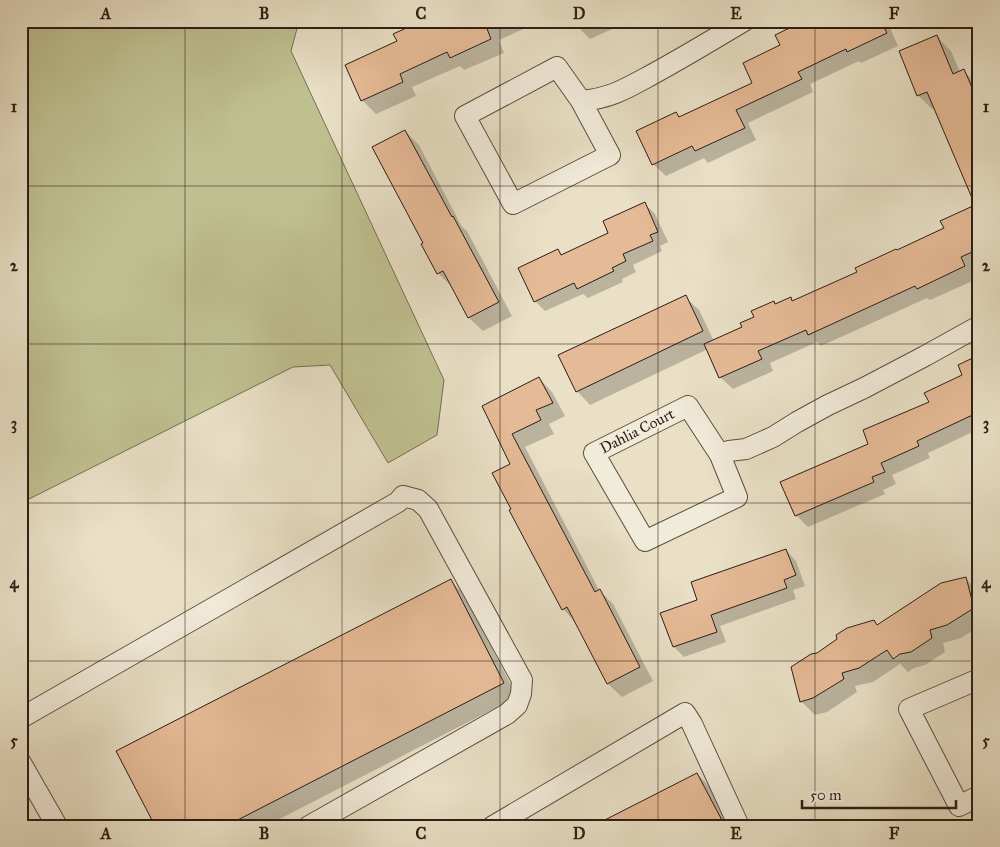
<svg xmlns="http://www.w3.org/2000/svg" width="1000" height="847" font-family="'IM FELL Great Primer',serif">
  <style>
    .green { fill: #bfc090; stroke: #766e53 }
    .shadow { fill: #0003 }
    .building { fill: #e5ba96; stroke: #2d1d16 }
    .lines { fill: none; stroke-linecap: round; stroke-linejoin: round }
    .minor-casing { stroke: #5c4e42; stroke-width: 22 }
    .minor { stroke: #f1ebda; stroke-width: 20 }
    .grid { fill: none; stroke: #2d1d16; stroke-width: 1; stroke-opacity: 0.55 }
    .labels { text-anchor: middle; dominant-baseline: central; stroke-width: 5; stroke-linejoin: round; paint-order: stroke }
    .street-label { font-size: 15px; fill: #2d1d16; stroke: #f1ebda }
    .neatline { fill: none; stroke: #2d1d16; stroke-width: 2 }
    .grid-label { font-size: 16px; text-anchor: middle; font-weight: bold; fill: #2d1d16 }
  </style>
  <rect width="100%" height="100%" fill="#e9e0c6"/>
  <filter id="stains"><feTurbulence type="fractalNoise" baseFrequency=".004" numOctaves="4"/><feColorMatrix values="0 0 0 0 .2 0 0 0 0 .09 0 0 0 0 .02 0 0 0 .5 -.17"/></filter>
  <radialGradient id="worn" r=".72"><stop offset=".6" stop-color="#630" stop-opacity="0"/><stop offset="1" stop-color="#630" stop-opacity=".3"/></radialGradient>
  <path class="green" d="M35 21H299L291 51 444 380 437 435 388 463 330 365 293 367 21 503V29Z"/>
  <path class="shadow" d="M440 21H541L499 40 504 53 464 70 460 66 412 87 416 96 376 114 362 100Z
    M575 21H630L590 39 578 27Z
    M807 21H887L898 46 861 63 859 61 810 84 813 92 748 123 756 140 708 163 704 158 666 176 653 164 676 113 681 118 754 84 782 46Z
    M937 37 951 51 960 72 964 71 977 84 979 88V191L935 108 932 109 918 95Z
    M405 131 419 145 462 227 467 231 512 316 483 331 469 318 452 287 438 273 425 244Z
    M644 203 655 214 668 242 660 246 662 251 633 265 636 272 622 279 623 282 588 298 583 294 545 311 535 301 558 251 563 256 610 234Z
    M979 204V266L973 269 977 279 930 300 927 298 821 346 817 342 770 363 773 371 733 389 720 377 708 349 590 405 577 391 685 297 699 310 714 341 744 328 774 302 776 305 790 298 794 302 859 272 898 251 945 229Z
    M979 356V429L928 453 930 458 892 475 896 484 883 490 885 494 808 527 796 515 870 444 930 403 964 375Z
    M539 378 552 392 565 416 549 424 554 434 525 447 599 590 613 604 653 681 622 697 608 684 577 624 563 609 512 465 484 406Z
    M786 550 796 561 805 586 793 590 796 599 720 626 726 642 684 657 674 647 699 600Z
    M965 578 979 592V627L961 638 943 643 945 652 925 665 914 668 908 672 900 664 873 682 855 686 857 692 827 712 815 715 801 701 817 654 878 626Z
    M450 580 464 594 517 697 266 826H156Z
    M697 774 711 788 730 826H596Z"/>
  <path class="building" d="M422 21H484L491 39 450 58 447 52 400 74 403 82 361 101 345 65 397 41 393 34Z
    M804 21H881L887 33 847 52 846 49 798 72 802 79 736 110 745 128 695 151 692 146 652 165 636 131 676 112 679 117 752 83 743 63 780 45 775 35Z
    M937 35 953 74 964 69 979 104V249L961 257 965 266 917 289 915 286 808 335 806 330 758 351 762 359 719 378 704 344 742 327 740 323 754 317 751 311 774 301 775 304 791 297 792 301 857 272 855 268 896 249 897 250 944 228 940 221 975 205 927 92 917 96 899 51Z
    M405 130 452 217 453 216 499 302 468 318 443 271 437 274 421 244 423 243 372 147Z
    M645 202 658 232 650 235 653 241 623 254 626 261 612 268 614 271 577 289 574 283 534 302 518 268 558 249 561 255 608 233 603 221Z
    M686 295 703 331 576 392 558 355Z
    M979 355V412L917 441 919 446 881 463 885 472 872 477 874 482 795 516 780 482 868 444 863 430 929 402 924 393 962 375 958 365Z
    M539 377 553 403 536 410 541 420 512 434 595 592 600 589 640 667 607 684 567 607 562 610 509 510 511 509 492 473 510 464 482 406Z
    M786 549 796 575 784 580 787 588 711 615 717 632 673 647 660 613 697 600 691 582Z
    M966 577 974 608 947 625 930 630 932 638 911 652 900 654 893 659 887 650 859 668 842 673 844 679 813 698 800 702 791 667 811 654 817 653 837 639 836 635 847 628 874 620 877 625 941 583Z
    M451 579 504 683 226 826H155L116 751Z
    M697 773 725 826H593Z"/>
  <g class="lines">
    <g class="minor-casing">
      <path id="minor" d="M581 101 610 155 513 204 465 116 557 67 581 101C612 98 627 88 653 74 684 57 714 39 744 21
        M688 406 720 455 737 497 645 541 594 453Z
        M720 455 729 451 746 449 773 437 797 422 828 405 864 388 925 356 979 326
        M979 679 909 709 959 806 979 796
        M21 718 398 502 403 496 418 500 428 509 522 680 521 694 517 705 507 714 309 826
        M21 763 57 826
        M493 826 685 713 692 724 739 826"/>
    </g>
    <use href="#minor" class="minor"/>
  </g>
  <path class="grid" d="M185 21V826M342 21V826M500 21V826M658 21V826M815 21V826M21 186H979M21 344H979M21 503H979M21 661H979"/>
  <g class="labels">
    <g class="street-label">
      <text transform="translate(637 431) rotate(-27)">Dahlia Court</text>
    </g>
  </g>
  <rect width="1000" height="847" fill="none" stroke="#e9e0c6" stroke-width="55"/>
  <path d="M802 800v8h154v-8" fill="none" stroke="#2d1d16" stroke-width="2.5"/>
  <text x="810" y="800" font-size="15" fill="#2d1d16" stroke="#f1ebda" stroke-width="4" paint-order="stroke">50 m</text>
  <rect x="28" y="28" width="944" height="792" class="neatline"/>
  <g class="grid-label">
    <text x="106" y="19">A</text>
    <text x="264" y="19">B</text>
    <text x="421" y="19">C</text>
    <text x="579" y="19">D</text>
    <text x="736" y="19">E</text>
    <text x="894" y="19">F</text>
    <text x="14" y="112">1</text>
    <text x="986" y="112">1</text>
    <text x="14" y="271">2</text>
    <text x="986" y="271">2</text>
    <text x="14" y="429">3</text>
    <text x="986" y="429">3</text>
    <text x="14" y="588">4</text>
    <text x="986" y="588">4</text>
    <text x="14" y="746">5</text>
    <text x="986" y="746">5</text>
    <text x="106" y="839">A</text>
    <text x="264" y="839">B</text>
    <text x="421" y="839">C</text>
    <text x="579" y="839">D</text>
    <text x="736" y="839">E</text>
    <text x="894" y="839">F</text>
  </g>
  <rect width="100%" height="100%" filter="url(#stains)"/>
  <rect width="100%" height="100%" fill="url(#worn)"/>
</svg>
